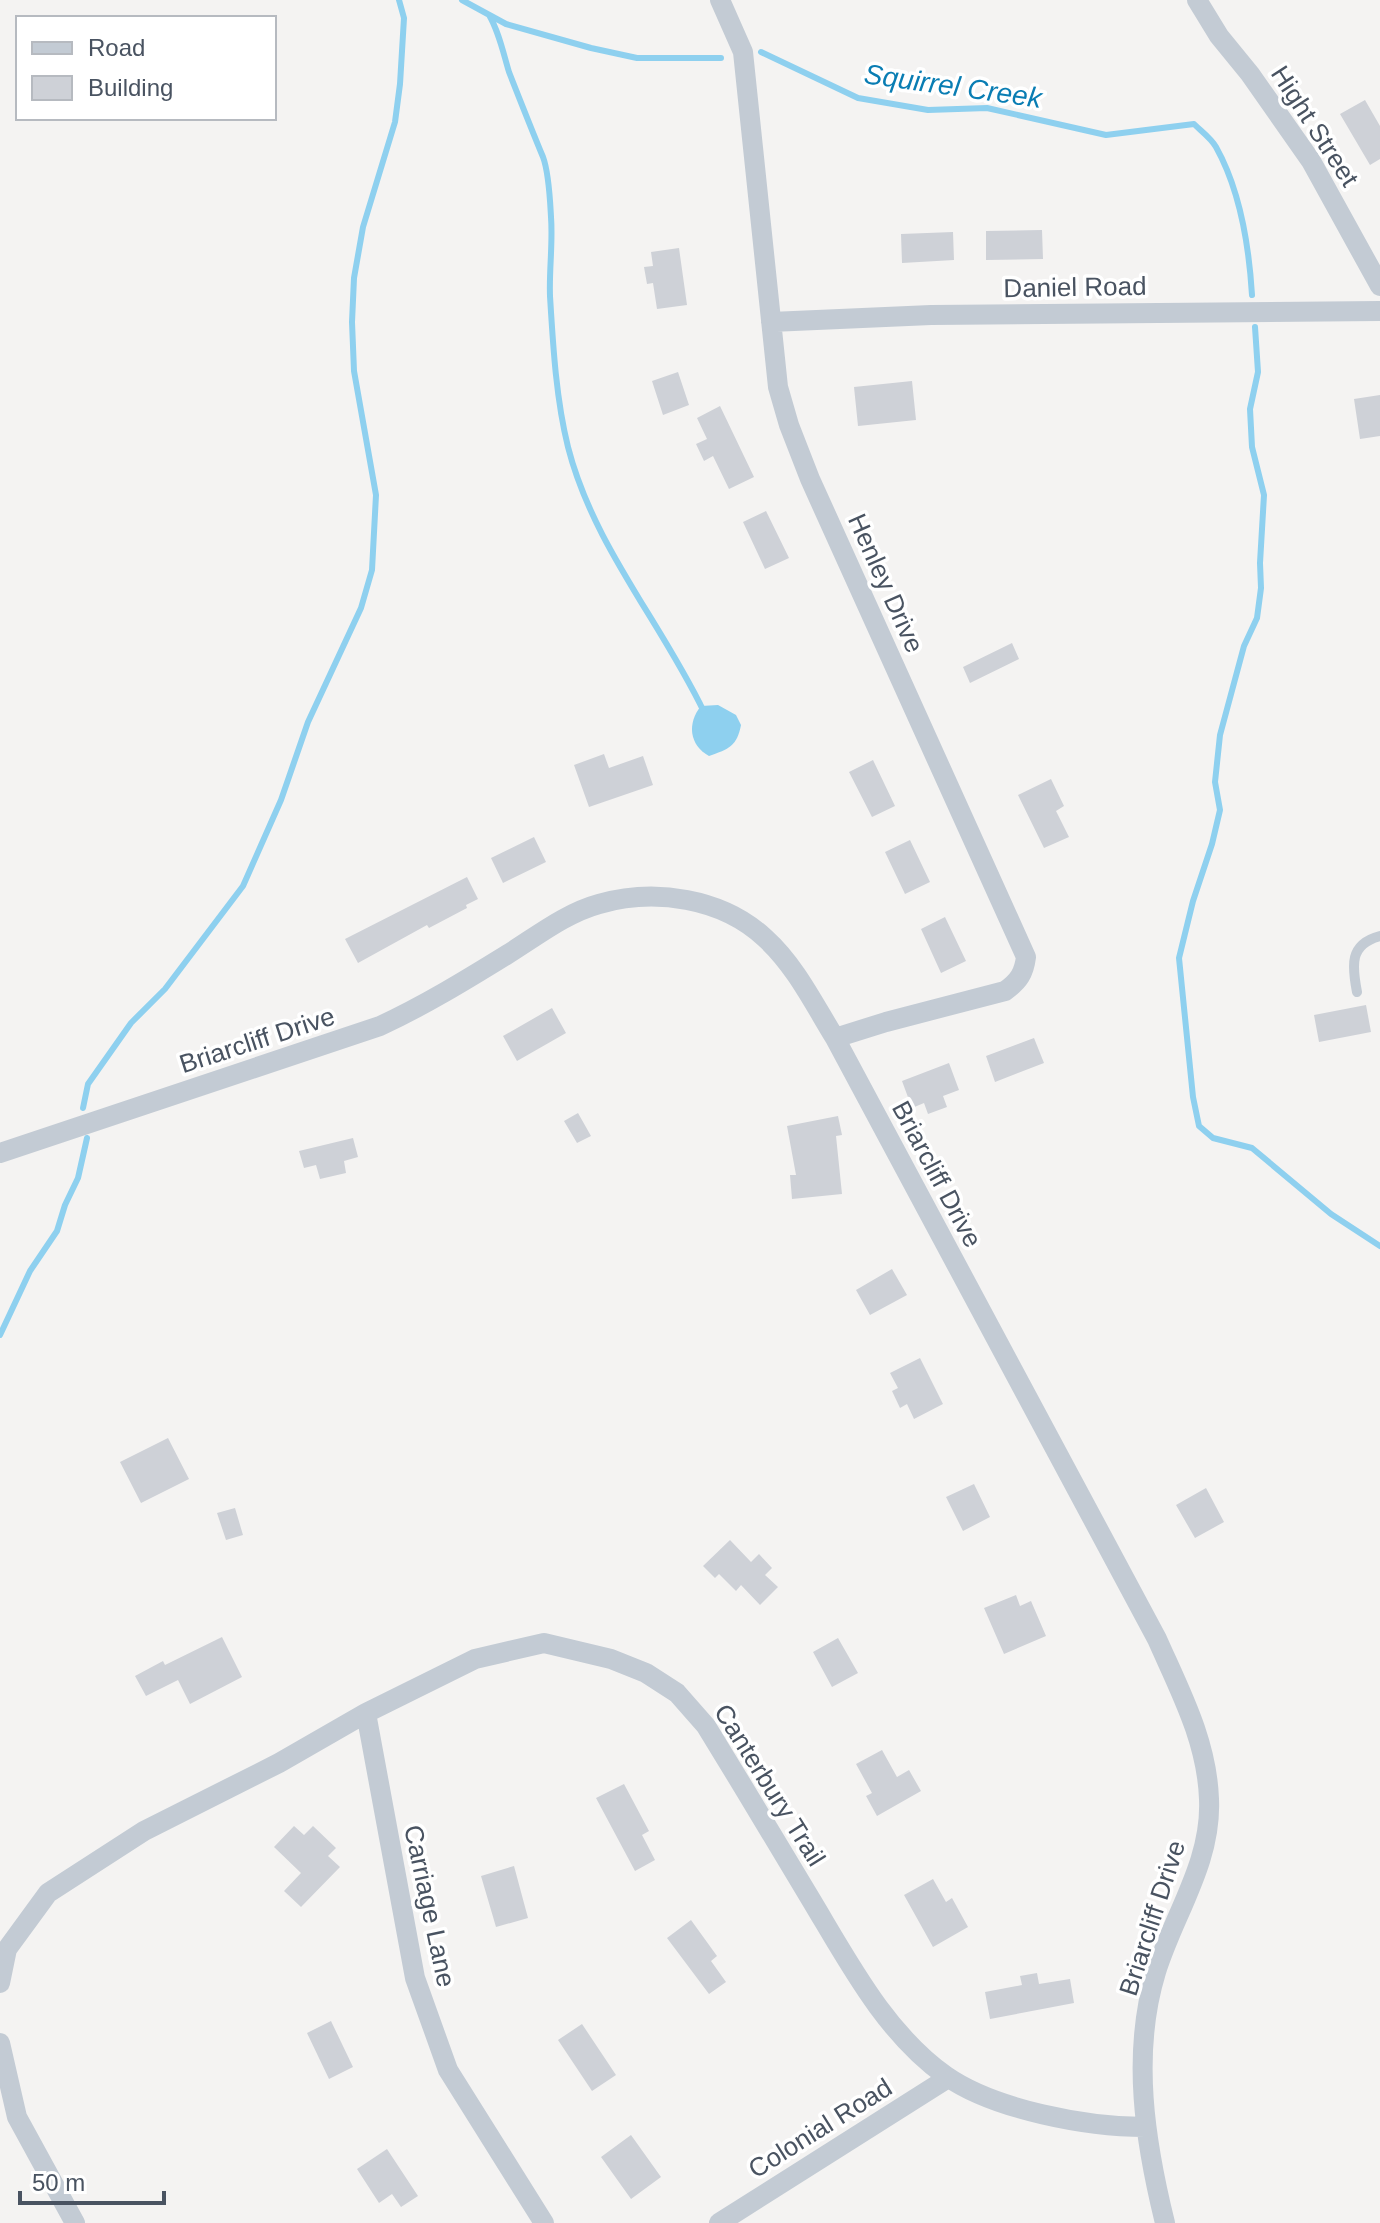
<svg xmlns="http://www.w3.org/2000/svg" width="1380" height="2223" font-family="Arial,sans-serif">
  <style>
    .water { fill: #8ed0ef }
    .lines { fill: none; stroke-linecap: round; stroke-linejoin: round }
    .stream { stroke: #8ed0ef; stroke-width: 6 }
    .building { fill: #ced1d7 }
    .lane { stroke: #c3cbd4; stroke-width: 10 }
    .street { stroke: #c3cbd4; stroke-width: 20 }
    .labels { text-anchor: middle; dominant-baseline: central; stroke-width: 7; stroke-linejoin: round; paint-order: stroke }
    .street-label { font-size: 26px; fill: #495361; stroke: #fff }
    .water-label { font-size: 28px; font-style: italic; fill: #097db3; stroke: #fff }
  </style>
  <rect width="100%" height="100%" fill="#f4f3f2"/>
  <path class="water" d="M718 705 736 715 741 725C737 746 729 749 709 756 689 745 687 723 701 706Z"/>
  <g class="lines">
    <path class="stream" d="M462 0 506 24 591 48 637 58H721
      M489 15C499 32 503 52 509 72 520 100 531 128 543 157 549 173 550 199 551 217 553 243 549 270 550 296 553 345 556 399 568 447 593 545 661 622 704 712
      M761 52 858 98 928 110 987 108 1106 135 1194 124C1201 131 1211 138 1216 147 1240 190 1249 246 1252 295
      M1255 327 1258 372 1250 409 1252 447 1264 495 1260 563 1261 588 1257 618 1244 646 1220 735 1215 782 1220 810 1212 844 1193 901 1179 958 1193 1097 1199 1126 1213 1138 1252 1148 1331 1214 1380 1246
      M83 1108 88 1084 131 1023 165 989 243 886 281 800 308 722 361 608 372 570 376 495 354 371 352 322 354 278 363 227 395 122 400 84 404 18 399 0
      M0 1335 30 1271 57 1231 65 1205 78 1178 87 1138"/>
  </g>
  <path class="building" d="M1365 100 1380 126V159L1370 165 1340 114Z
    M1042 230 1043 259 986 260V231Z
    M953 232 954 260 902 263 901 234Z
    M679 248 687 305 657 309 653 283 647 284 644 267 653 266 651 252Z
    M678 372 689 405 663 415 652 381Z
    M912 381 916 420 858 426 854 387Z
    M1380 395V436L1360 439 1354 399Z
    M720 406 754 477 729 489 713 456 704 461 696 444 707 439 697 418Z
    M766 511 789 558 765 569 743 522Z
    M1012 643 1019 659 970 683 963 667Z
    M604 754 609 768 643 756 653 785 589 807 574 765Z
    M873 760 895 806 872 817 849 772Z
    M1051 779 1064 806 1056 811 1069 837 1044 848 1018 795Z
    M534 837 546 862 503 883 491 858Z
    M910 840 930 882 905 894 885 852Z
    M467 877 478 899 466 905 467 908 429 928 427 925 358 963 345 939Z
    M945 917 966 961 941 973 921 929Z
    M1366 1005 1371 1032 1319 1042 1314 1015Z
    M552 1008 566 1033 517 1061 503 1036Z
    M1034 1038 1044 1063 995 1082 986 1056Z
    M949 1063 959 1090 943 1096 947 1107 928 1114 924 1103 912 1108 902 1081Z
    M578 1113 591 1136 577 1143 564 1121Z
    M838 1116 842 1135 836 1136 842 1194 792 1199 790 1175H796L787 1126Z
    M353 1138 358 1157 344 1161 346 1173 320 1179 316 1165 304 1168 299 1151Z
    M892 1269 907 1295 870 1315 856 1290Z
    M920 1358 943 1404 914 1419 907 1404 900 1408 892 1391 898 1388 890 1373Z
    M168 1438 189 1479 141 1503 120 1462Z
    M974 1484 990 1517 963 1531 946 1497Z
    M1206 1488 1224 1522 1195 1538 1176 1505Z
    M235 1508 243 1535 226 1540 217 1513Z
    M730 1540 751 1562 759 1554 772 1568 765 1575 778 1587 760 1605 741 1585 736 1591 719 1574 715 1578 703 1566Z
    M1016 1595 1020 1606 1031 1601 1046 1636 1004 1654 984 1608Z
    M222 1637 242 1677 190 1704 178 1680 146 1696 135 1676 163 1661 165 1665Z
    M838 1638 858 1673 832 1687 813 1652Z
    M882 1750 897 1777 909 1770 921 1791 877 1816 866 1796 872 1793 856 1764Z
    M624 1784 649 1831 642 1835 655 1860 635 1871 596 1798Z
    M294 1826 304 1835 313 1826 336 1848 328 1856 340 1867 301 1907 284 1891 301 1873 274 1847Z
    M514 1866 528 1918 496 1927 481 1876Z
    M933 1879 946 1902 952 1898 968 1927 933 1947 904 1895Z
    M691 1920 717 1956 711 1961 726 1982 709 1994 667 1938Z
    M1037 1973 1039 1984 1070 1979 1074 2003 990 2019 985 1992 1022 1985 1020 1976Z
    M331 2021 353 2067 329 2079 307 2033Z
    M582 2024 616 2075 592 2091 558 2040Z
    M631 2135 661 2177 631 2199 601 2157Z
    M387 2149 418 2196 401 2207 392 2194 379 2203 357 2169Z"/>
  <g class="lines">
    <path class="lane" d="M1357 992C1352 966 1349 944 1380 936"/>
    <path class="street" d="M720 0 743 52 778 387 789 425 810 479 1026 957C1024 973 1019 981 1005 991L886 1022 835 1038
      M1197 0 1219 36 1250 74 1311 161 1380 286
      M771 322 931 315 1380 311
      M0 1153 380 1026C425 1005 466 980 508 954 537 936 566 913 599 904 655 888 722 898 765 938 795 965 814 1004 835 1038L1157 1639C1180 1691 1207 1741 1209 1799 1212 1862 1174 1914 1156 1972 1131 2054 1145 2142 1165 2223
      M366 1713 415 1978 448 2070 544 2223
      M0 1983 7 1949 48 1893 144 1831 279 1763 366 1713 475 1659 544 1643 611 1659 646 1673 677 1693 706 1726C741 1783 776 1841 810 1898 848 1961 885 2033 946 2076 995 2110 1087 2127 1145 2127
      M0 2043 17 2117 75 2223
      M719 2223 948 2078"/>
  </g>
  <g class="labels">
    <g class="street-label">
      <text transform="translate(1315 126) rotate(57)">Hight Street</text>
      <text transform="translate(1075 287) rotate(-1)">Daniel Road</text>
      <text transform="translate(886 583) rotate(66)">Henley Drive</text>
      <text transform="translate(257 1040) rotate(-18)">Briarcliff Drive</text>
      <text transform="translate(937 1174) rotate(62)">Briarcliff Drive</text>
      <text transform="translate(770 1785) rotate(58)">Canterbury Trail</text>
      <text transform="translate(430 1906) rotate(78)">Carriage Lane</text>
      <text transform="translate(1152 1918) rotate(-72)">Briarcliff Drive</text>
      <text transform="translate(820 2128) rotate(-32)">Colonial Road</text>
    </g>
    <g class="water-label">
      <text transform="translate(953 86) rotate(8)">Squirrel Creek</text>
    </g>
  </g>
  <rect x="16" y="16" width="260" height="104" fill="#ffffff" stroke="#b6bac0" stroke-width="2"/>
  <rect x="32" y="42" width="40" height="12" fill="#c3cbd4" stroke="#b6bac0" stroke-width="2"/>
  <text x="88" y="56" font-size="24" fill="#495361">Road</text>
  <rect x="32" y="76" width="40" height="24" fill="#ced1d7" stroke="#b6bac0" stroke-width="2"/>
  <text x="88" y="96" font-size="24" fill="#495361">Building</text>
  <path d="M20 2191v12h144v-12" fill="none" stroke="#495361" stroke-width="4"/>
  <text x="32" y="2191" font-size="24" fill="#495361" stroke="#ffffff" stroke-width="6" paint-order="stroke">50 m</text>
</svg>
